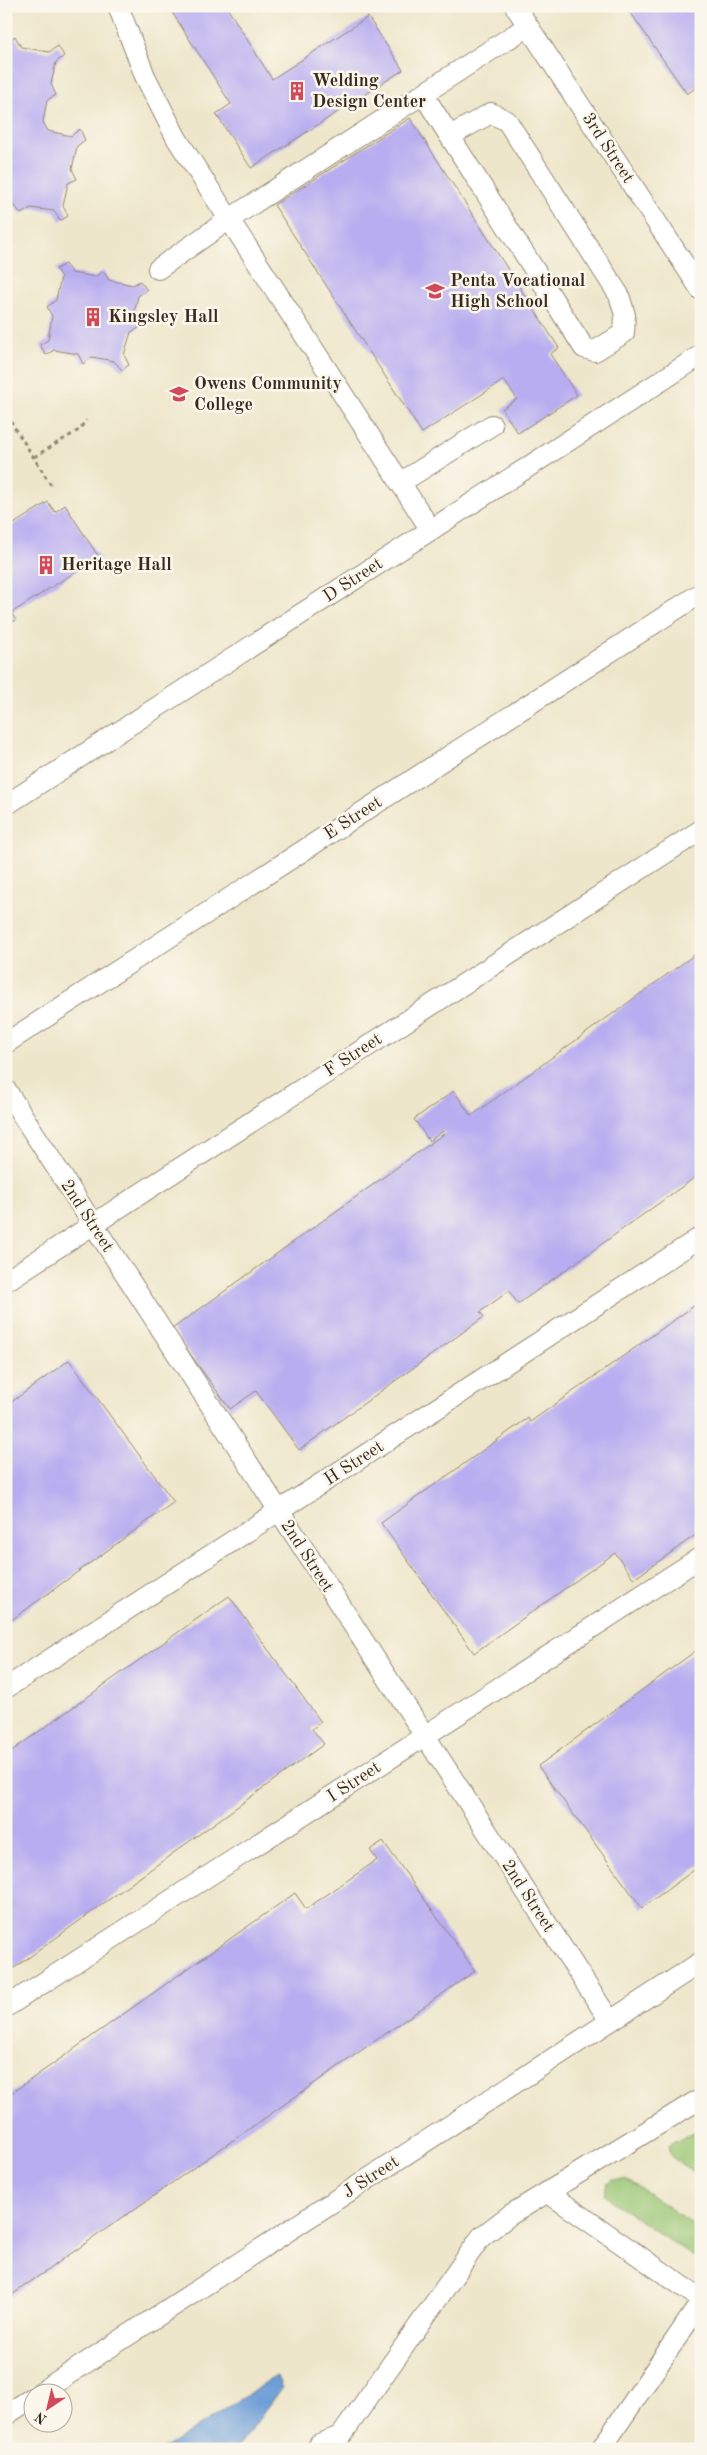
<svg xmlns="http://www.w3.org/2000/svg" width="707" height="2455" font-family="'Old Standard TT',serif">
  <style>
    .green { fill: #98c572; stroke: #6a7848 }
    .water { fill: #6d9ed7; stroke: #54647a }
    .building { fill: #b8adf0 }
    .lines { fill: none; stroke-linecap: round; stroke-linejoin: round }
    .minor-casing { stroke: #948874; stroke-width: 22 }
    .path { stroke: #948874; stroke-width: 3; stroke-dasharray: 4 4; stroke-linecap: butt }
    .minor { stroke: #fff; stroke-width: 20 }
    .labels { text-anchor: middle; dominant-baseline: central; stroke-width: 5; stroke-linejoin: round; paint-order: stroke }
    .poi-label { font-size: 18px; font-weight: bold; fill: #3b2a1e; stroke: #fbf7ec; text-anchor: start }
    .street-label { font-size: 18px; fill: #3b2a1e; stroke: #fbf7ec }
  </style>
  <rect width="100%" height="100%" fill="#fbf7ec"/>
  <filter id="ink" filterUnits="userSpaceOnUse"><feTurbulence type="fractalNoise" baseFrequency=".02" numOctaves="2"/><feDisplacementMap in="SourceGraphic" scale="10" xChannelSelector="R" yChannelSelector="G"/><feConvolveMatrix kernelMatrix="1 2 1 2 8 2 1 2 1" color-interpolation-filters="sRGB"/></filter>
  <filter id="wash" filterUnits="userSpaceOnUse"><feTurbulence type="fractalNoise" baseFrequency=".0096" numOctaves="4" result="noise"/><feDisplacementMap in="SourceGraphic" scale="20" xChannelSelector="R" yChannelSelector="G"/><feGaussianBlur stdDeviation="1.12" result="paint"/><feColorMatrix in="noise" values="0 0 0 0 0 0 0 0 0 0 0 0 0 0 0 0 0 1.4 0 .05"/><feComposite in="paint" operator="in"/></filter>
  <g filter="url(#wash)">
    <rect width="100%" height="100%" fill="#eee6ca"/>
    <path class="green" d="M694 2132 701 2136V2172L698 2174C687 2167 666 2159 669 2145Z
      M612 2180H625L637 2186 690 2222 698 2234V2255L694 2257 613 2202 604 2195 607 2184Z"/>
    <path class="water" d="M277 2376 282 2388 237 2449H163Z"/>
    <g id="blocks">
      <path class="building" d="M168 6H226L272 79 368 17 403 70 251 168 216 114 231 104Z
        M626 6H701V84L687 94Z
        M15 36 21 47 49 52 58 46 64 56 56 62 51 84 56 95 47 100 43 122 48 131 71 136 80 129 85 140 77 146 72 169 77 179 68 183 63 206 68 216 60 221 54 211 31 208 21 214 15 206 6 204V43Z
        M410 118 559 348 550 354 577 395 518 433 502 409 517 399 504 380 422 433 274 205Z
        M65 264 72 273 95 277 103 271 109 280 133 285 140 281 147 290 138 296 133 318 139 328 131 332 124 355 129 365 122 370 114 361 92 357 83 364 78 354 54 350 46 355 40 345 48 340 52 316 47 307 56 300 61 277 56 269Z
        M48 502 55 512 65 505 100 559 89 566 88 564 11 613 16 620 6 626V529Z
        M701 950V1173L518 1304 509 1291 480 1312 484 1317 299 1450 256 1391 230 1409 172 1329 445 1133 443 1131 429 1141 414 1119 454 1091 471 1116Z
        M701 1301V1531L634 1579 615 1553 474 1653 381 1523 528 1418 530 1422Z
        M69 1360 174 1502 6 1624V1406Z
        M229 1596 321 1722 312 1729 324 1744 6 1974V1755Z
        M701 1647V1865L642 1908 538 1766Z
        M383 1841 475 1971 6 2299V2097L295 1893 306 1909 377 1860 370 1850Z"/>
    </g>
  </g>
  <g filter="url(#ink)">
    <use href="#blocks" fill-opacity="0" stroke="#948874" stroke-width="1"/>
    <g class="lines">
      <g class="minor-casing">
        <path id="minor" d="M118 6 145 76 177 139 431 530
          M515 6 701 290
          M423 94 584 348 595 351 624 333 625 315 619 295 507 121 491 113 450 136
          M158 269 228 220 528 26
          M400 483 492 425
          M6 805 701 355
          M6 1043 701 593
          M6 1090 610 2021
          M6 1281 701 830
          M6 1688 701 1237
          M6 2007 701 1557
          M547 2192 701 2299
          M41 2392 701 1962
          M6 2415 32 2398
          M316 2449 319 2444 341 2436 481 2237 510 2215 695 2102 701 2105
          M601 2449 701 2302"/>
      </g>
      <path class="path" d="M6 414 53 488
        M34 457 79 430 86 420"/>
      <use href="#minor" class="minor"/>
    </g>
  </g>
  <defs>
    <g id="building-bare" transform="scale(1.5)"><path d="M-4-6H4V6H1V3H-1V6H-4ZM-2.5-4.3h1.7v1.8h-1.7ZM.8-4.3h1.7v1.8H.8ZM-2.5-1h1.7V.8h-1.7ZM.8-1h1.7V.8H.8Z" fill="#d1495b" stroke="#fbf7ec" stroke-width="2.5" paint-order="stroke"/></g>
    <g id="school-bare" transform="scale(1.5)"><path d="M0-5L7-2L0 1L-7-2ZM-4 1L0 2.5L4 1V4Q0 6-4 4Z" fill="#d1495b" stroke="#fbf7ec" stroke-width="2.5" paint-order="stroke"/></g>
    <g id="university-bare" transform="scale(1.5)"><path d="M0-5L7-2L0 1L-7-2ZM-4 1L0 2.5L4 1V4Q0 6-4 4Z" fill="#d1495b" stroke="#fbf7ec" stroke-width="2.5" paint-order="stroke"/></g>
  </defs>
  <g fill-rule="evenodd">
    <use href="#building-bare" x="297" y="91"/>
    <use href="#school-bare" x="435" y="291"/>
    <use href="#building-bare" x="93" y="317"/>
    <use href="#university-bare" x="179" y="394"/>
    <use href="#building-bare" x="46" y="565"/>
  </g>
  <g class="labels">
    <g class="poi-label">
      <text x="312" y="81">Welding<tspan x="312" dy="21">Design Center</tspan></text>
      <text x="450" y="281">Penta Vocational<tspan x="450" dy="21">High School</tspan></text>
      <text x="108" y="317">Kingsley Hall</text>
      <text x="194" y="384">Owens Community<tspan x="194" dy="21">College</tspan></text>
      <text x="61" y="565">Heritage Hall</text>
    </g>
    <g class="street-label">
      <text transform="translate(608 148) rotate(57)">3rd Street</text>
      <text transform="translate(353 580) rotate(-33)">D Street</text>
      <text transform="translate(353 818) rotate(-33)">E Street</text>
      <text transform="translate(353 1055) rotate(-33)">F Street</text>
      <text transform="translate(87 1216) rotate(57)">2nd Street</text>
      <text transform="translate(354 1463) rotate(-33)">H Street</text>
      <text transform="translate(307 1556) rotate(57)">2nd Street</text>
      <text transform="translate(354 1782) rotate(-33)">I Street</text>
      <text transform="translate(528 1896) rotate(57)">2nd Street</text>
      <text transform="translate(371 2177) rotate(-33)">J Street</text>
    </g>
  </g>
  <rect width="707" height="2455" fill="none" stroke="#fbf7ec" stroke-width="25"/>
  <g transform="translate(48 2408) rotate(215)"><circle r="24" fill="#fbf7ec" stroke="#aea59a"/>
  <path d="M0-4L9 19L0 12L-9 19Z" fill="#d1495b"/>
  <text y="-8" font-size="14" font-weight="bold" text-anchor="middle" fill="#3b2a1e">N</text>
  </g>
</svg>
